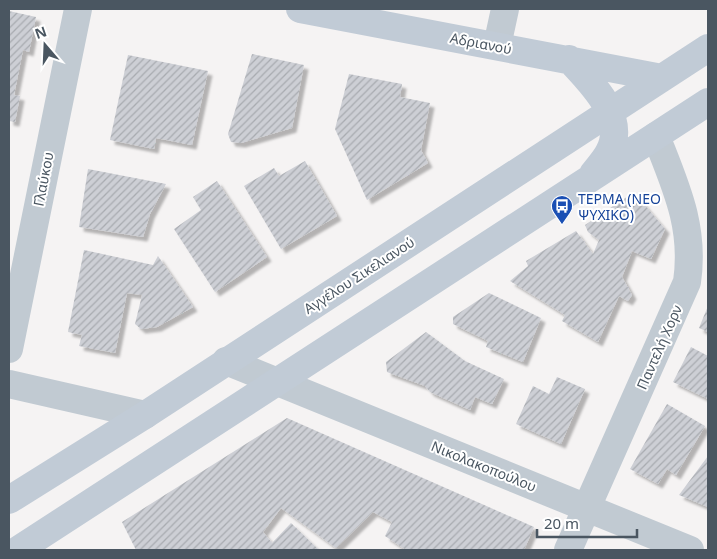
<svg xmlns="http://www.w3.org/2000/svg" width="717" height="559" font-family="'Noto Sans',sans-serif">
  <style>
    .building { fill: url(#building-hatch); filter: url(#shadow) }
    .lines { fill: none; stroke-linecap: round; stroke-linejoin: round }
    .street { stroke: #c1cad2; stroke-width: 28 }
    .secondary { stroke: #c1cbd6; stroke-width: 28 }
    .labels { text-anchor: middle; dominant-baseline: central; stroke-width: 4; stroke-linejoin: round; paint-order: stroke }
    .street-label { font-size: 14px; fill: #4a5661; stroke: #fff }
    .transit-label { font-size: 14px; fill: #164399; stroke: #fff; text-anchor: start }
  </style>
  <defs>
    <pattern id="building-hatch" width="6" height="6" patternUnits="userSpaceOnUse" patternTransform="scale(1.25)"><rect width="6" height="6" fill="#cdcfd5"/><path d="M-1 1l2-2M0 6l6-6M5 7l2-2" fill="none" stroke="#a8abb0"/></pattern>
    <filter id="shadow"><feDropShadow dx="4.5" dy="4.5" stdDeviation="1" flood-color="#0004"/></filter>
  </defs>
  <rect width="100%" height="100%" fill="#f5f3f3"/>
  <path class="building" d="M9 11 36 17 29 52 23 50 14 95 20 96 15 122 9 121Z
    M252 54 304 65 292 128 241 143 231 142 228 134Z
    M128 55 208 71 192 145 156 138 154 149 110 140Z
    M349 74 402 84 400 97 430 103 421 150 428 163 367 200 335 129Z
    M305 161 337 216 281 249 244 186 274 168 279 176Z
    M88 169 166 184 150 214 143 237 79 227Z
    M217 181 267 257 215 292 174 229 201 210 193 197Z
    M634 192 665 229 651 259 632 251 622 277 632 295 628 301 619 296 598 342 562 321 565 315 510 281 528 266 526 261 576 231 593 254 599 240 588 232 585 225Z
    M84 250 153 265 158 256 193 307 157 327 141 329 135 324 142 295 127 293 115 353 79 346 82 335 68 332Z
    M489 293 541 318 523 362 486 347 488 341 453 324V317Z
    M708 306V332L699 328Z
    M426 332 465 361 504 379 492 404 475 397 470 410 430 392 425 386 387 372 386 362Z
    M691 347 708 356V399L673 382Z
    M557 377 585 389 561 444 516 424 533 386 549 394Z
    M667 404 705 426 676 475 667 469 658 484 630 469Z
    M287 418 534 527 524 550H406L385 536 392 522 373 512 336 548 281 508 263 532 272 543 291 523 319 550H136L122 522Z
    M708 456V507L679 495Z"/>
  <g class="lines">
    <path class="street" d="M497 46 505 9
      M9 349 78 9
      M226 361 690 550
      M9 384 145 415
      M568 550 687 282C695 227 676 187 656 136"/>
    <path class="secondary" d="M300 9 662 78
      M569 59C590 82 628 117 609 152 605 160 598 167 593 174
      M9 500 145 415 708 48
      M18 550 708 102"/>
  </g>
  <defs>
    <g id="bus-pin" transform="scale(1.125)"><path d="M0 17L-7.5 6A9.5 9.5 0 1 1 7.5 6Z" fill="#1a4fb4" stroke="#fff"/><path d="M-5-6H5V4H4V6H2V4H-2V6H-4V4H-5ZM-3.5-4V0h7V-4ZM-3.5 1.2v1.5H-2V1.2ZM2 1.2v1.5H3.5V1.2Z" fill="#fff"/></g>
  </defs>
  <g fill-rule="evenodd">
    <use href="#bus-pin" x="562" y="206"/>
  </g>
  <g class="labels">
    <g class="street-label">
      <text transform="translate(481 43) rotate(11)">Αδριανού</text>
      <text transform="translate(43 179) rotate(-79)">Γλαύκου</text>
      <text transform="translate(359 275) rotate(-33)">Αγγέλου Σικελιανού</text>
      <text transform="translate(659 347) rotate(-66)">Παντελή Χορν</text>
      <text transform="translate(484 466) rotate(22)">Νικολακοπούλου</text>
    </g>
    <g class="transit-label">
      <text x="578" y="198">ΤΕΡΜΑ (ΝΕΟ<tspan x="578" dy="16">ΨΥΧΙΚΟ)</tspan></text>
    </g>
  </g>
  <rect width="717" height="559" fill="none" stroke="#4a5661" stroke-width="20"/>
  <g transform="translate(45 45) rotate(341)" stroke="#ffffff" stroke-width="4" paint-order="stroke">
  <path d="M0-4L9 19L0 12L-9 19Z" fill="#4a5661"/>
  <text y="-8" font-size="14" font-weight="bold" text-anchor="middle" fill="#4a5661">N</text>
  </g>
  <path d="M537 529v8h100v-8" fill="none" stroke="#4a5661" stroke-width="2.5"/>
  <text x="544" y="529" font-size="15" fill="#4a5661" stroke="#ffffff" stroke-width="4" paint-order="stroke">20 m</text>
</svg>
